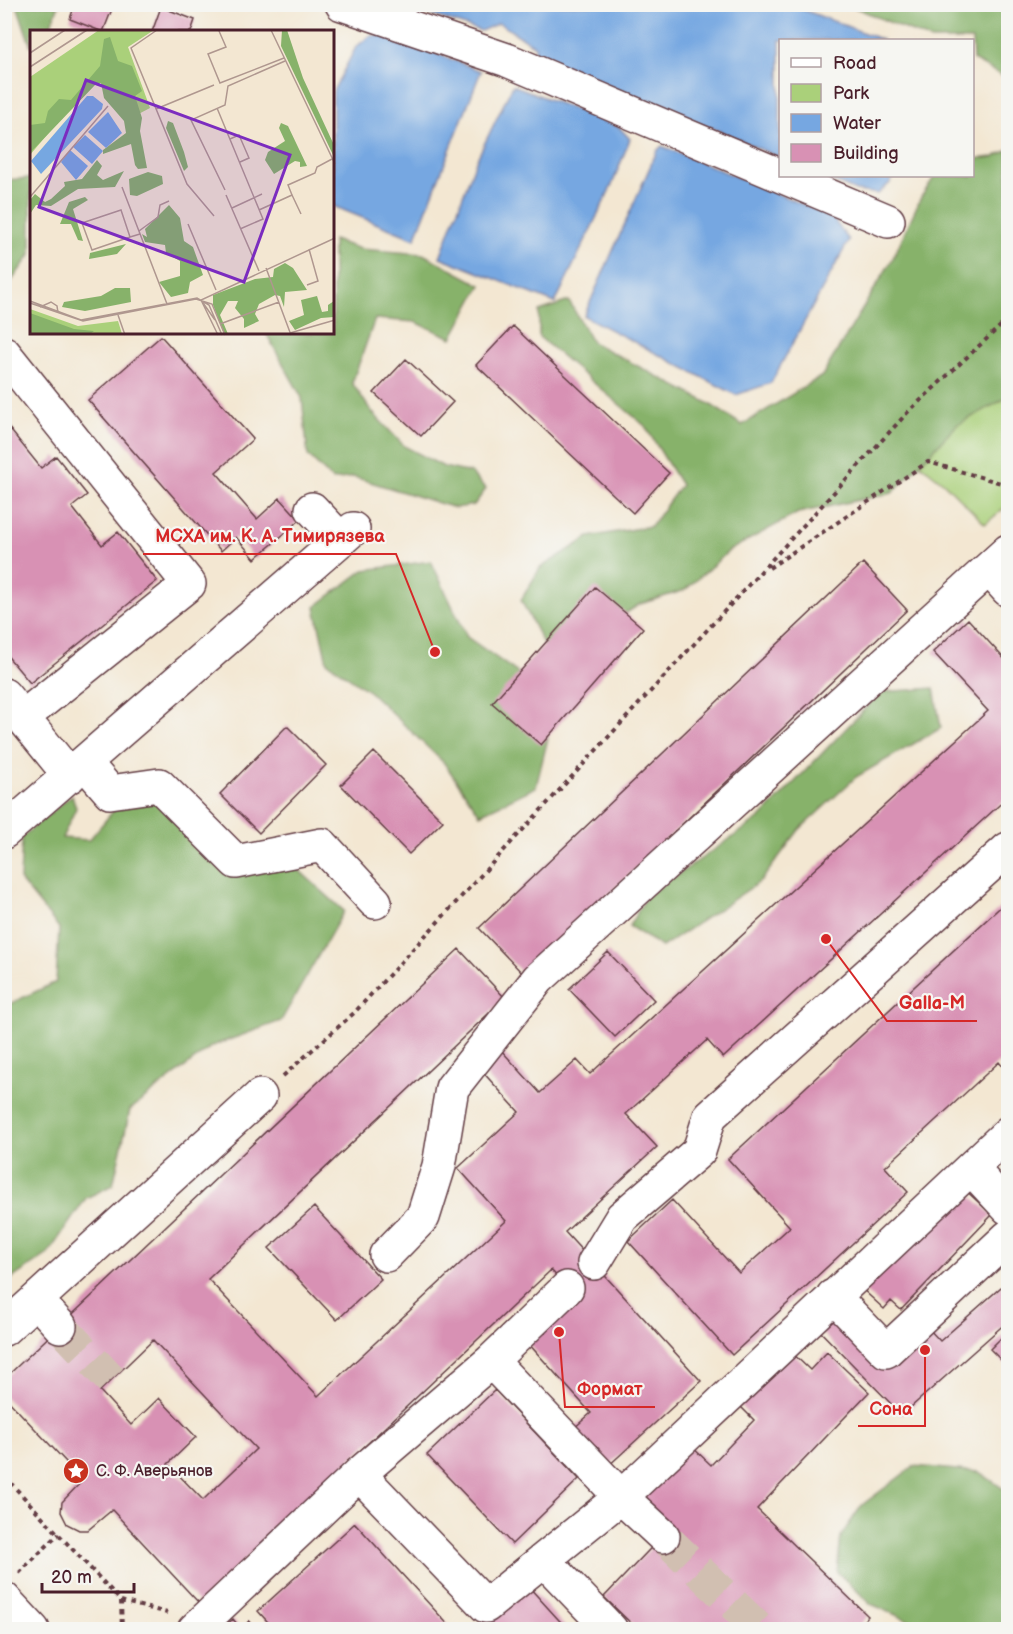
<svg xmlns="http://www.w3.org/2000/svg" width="1013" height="1634" font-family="'Balsamiq Sans',sans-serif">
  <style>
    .green { fill: #aad07a; stroke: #7a7852; stroke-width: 1.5 }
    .forest { fill: #87b26a; stroke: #68684a; stroke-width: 1.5 }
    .water { fill: #76a7e1; stroke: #606386; stroke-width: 1.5 }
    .building { fill: #d891b4; fill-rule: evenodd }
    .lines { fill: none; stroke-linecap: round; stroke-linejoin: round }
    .minor-tunnel { stroke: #d1bfb1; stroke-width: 33; stroke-dasharray: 33 16; stroke-linecap: butt }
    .minor-casing { stroke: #633d44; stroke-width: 36 }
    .path { stroke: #633d44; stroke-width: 4; stroke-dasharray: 4.5 4.5; stroke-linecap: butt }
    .minor { stroke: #fff; stroke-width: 33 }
    .labels { text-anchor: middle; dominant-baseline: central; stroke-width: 4.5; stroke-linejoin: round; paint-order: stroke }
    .poi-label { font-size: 16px; fill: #4a1f2b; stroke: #f6f6f2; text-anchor: start }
    .inset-road { fill: none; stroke: #af978f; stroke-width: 1.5 }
    .view { fill: #7b2cbf; fill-opacity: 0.15; stroke: #7b2cbf; stroke-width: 3 }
    .inset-edge { fill: none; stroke: #4a1f2b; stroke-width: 3 }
    .leader { fill: none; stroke: #d62828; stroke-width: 2 }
    .callout-dot { fill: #d62828; stroke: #f6f6f2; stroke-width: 2 }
    .callout-label { font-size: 18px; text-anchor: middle; font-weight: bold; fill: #d62828; stroke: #f6f6f2; stroke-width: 4.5; stroke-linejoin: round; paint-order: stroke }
  </style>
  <rect width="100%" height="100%" fill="#f6f6f2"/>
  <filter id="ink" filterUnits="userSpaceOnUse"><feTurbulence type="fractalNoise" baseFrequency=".0167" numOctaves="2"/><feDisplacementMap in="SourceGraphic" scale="12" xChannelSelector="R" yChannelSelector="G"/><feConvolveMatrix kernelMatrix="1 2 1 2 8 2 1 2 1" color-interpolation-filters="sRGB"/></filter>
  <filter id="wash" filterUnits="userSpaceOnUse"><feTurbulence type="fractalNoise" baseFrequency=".008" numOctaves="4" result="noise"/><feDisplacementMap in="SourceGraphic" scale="24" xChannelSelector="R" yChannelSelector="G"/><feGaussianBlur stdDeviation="1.35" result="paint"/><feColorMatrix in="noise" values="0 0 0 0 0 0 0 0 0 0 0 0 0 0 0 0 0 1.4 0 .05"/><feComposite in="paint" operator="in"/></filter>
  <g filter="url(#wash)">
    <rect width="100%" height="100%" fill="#f3e7d2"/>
    <path class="green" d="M1008 212V505L985 524 944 483 850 408Z"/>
    <path class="forest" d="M998 4 1008 8V79L973 60 972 40H931L849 5Z
      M17 5H59L50 27 54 31 32 32 31 47Z
      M1008 150V397L957 425 892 493 798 513 730 550 685 590 640 604 552 661 521 600 540 568 589 537 651 526 681 485 645 426 539 337V311L569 301 592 342 708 403 742 425 822 376 892 260 921 197 935 176H972L973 159 994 157Z
      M31 178V254L5 290V180Z
      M333 240 360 249 423 254 481 285 452 338 415 322 375 319 352 383 372 412 404 446 444 467 471 473 486 489 474 505 455 508 354 477 333 480 308 456 302 398 266 333H333Z
      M431 561 467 637 525 678 538 703 548 738 536 787 480 814 444 763 370 692 327 662 315 607 364 570Z
      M934 688 941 728 856 777 799 830 761 881 662 947 629 926 647 896 760 818 881 692Z
      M72 795 76 808 62 838 89 840 119 804 154 800 179 825 292 864 344 911 281 1021 212 1046 130 1110 113 1185 86 1198 48 1254 5 1283 7 1060 5 1006 56 982 59 928 20 880 22 837Z
      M914 1466 979 1472 1008 1492V1629H928L871 1604 837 1572 841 1536 862 1505Z"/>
    <path class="water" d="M400 5H791L883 40H780V158L717 130 655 109 535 57V46L499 23 481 31Z
      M387 34 481 71 415 239 333 206V91L356 47 370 36Z
      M513 85 619 127 630 139 612 185 555 303 440 257 476 161Z
      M662 146 831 216 849 240 771 383 736 395 584 316 657 151Z
      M821 176H893L890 183 878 194 856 191Z"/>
    <g id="blocks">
      <path class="building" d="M75 4H114L103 32 70 19Z
        M161 7 195 20 191 32H152Z
        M513 326 669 473 633 513 476 365Z
        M161 336 253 439 216 472 257 519 280 498 300 520 255 559 236 537 221 551 88 400Z
        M406 359 453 402 421 436 374 393Z
        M4 422 41 468 56 456 87 495 72 507 102 545 118 532 157 581 30 683 4 652Z
        M863 563 907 610 524 975 479 928Z
        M595 587 643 628 541 745 492 703Z
        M968 619 1008 663V797L723 1058 707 1040 626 1114 657 1147 565 1232 701 1381 606 1468 572 1430 591 1413 527 1342 576 1297 551 1270 199 1603 112 1510 88 1530H79L67 1524 61 1512 62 1502 83 1480 4 1396V1379L459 949 505 998 208 1279 318 1396 506 1221 458 1168 519 1112 480 1069 501 1050 540 1093 577 1060 590 1074 988 711 933 652ZM153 1340 256 1449 203 1500 168 1464 196 1437 159 1398 131 1425 100 1391Z
        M287 726 326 765 259 833 220 794Z
        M374 752 443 821 409 854 341 785Z
        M1008 900V1073L999 1062 885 1167 908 1192 732 1355 628 1241 672 1200 739 1273 790 1227 728 1159Z
        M608 952 654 1000 615 1037 569 989Z
        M959 1184 992 1215 901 1310 891 1301 884 1309 859 1286Z
        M314 1207 381 1279 337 1320 269 1248Z
        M1008 1281V1321L902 1415 810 1321 830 1301 889 1363 928 1328 940 1341Z
        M1008 1331V1367L990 1349Z
        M786 1347 810 1370 827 1352 869 1392 757 1509 868 1616 855 1630H638L604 1597 669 1529 636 1497 688 1443 711 1465 754 1420 735 1401Z
        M495 1390 579 1479 512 1544 427 1455Z
        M355 1523 453 1630H275L258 1611Z
        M528 1586 568 1630H480Z
        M233 1619 242 1630H221Z"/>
    </g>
  </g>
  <g filter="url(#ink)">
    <use href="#blocks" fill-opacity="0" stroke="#633d44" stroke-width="1.5"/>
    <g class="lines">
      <path class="minor-tunnel" d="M60 1326 111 1380
        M663 1536 760 1630"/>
      <g class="minor-casing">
        <path id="minor" d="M342 4 507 60 888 221
          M4 353 189 584 22 718
          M312 509 341 540
          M989 569 1008 590
          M4 695 70 776
          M85 763 110 792 159 785 236 862 322 845 375 902
          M4 832 353 529
          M971 1168 1008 1208
          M386 1255 423 1217 439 1166 452 1088 538 979 1008 551
          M594 1263 622 1217 699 1151 710 1116 1008 849
          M833 1296 886 1351 1008 1237
          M36 1300 60 1326
          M4 1329 260 1096
          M491 1361 621 1497 663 1536
          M359 1474 486 1606 621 1497 1008 1133
          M544 1560 611 1630
          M4 1599 33 1630
          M194 1630 359 1474 491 1361 567 1288"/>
      </g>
      <path class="path" d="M769 568 928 462 1008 485
        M283 1076 354 1013 908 412 1008 319
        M4 1476 121 1601 167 1613
        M19 1573 59 1534
        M121 1601 122 1630
        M248 1621 255 1630"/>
      <use href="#minor" class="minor"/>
    </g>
  </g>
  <defs>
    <g id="sight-disc" transform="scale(1.35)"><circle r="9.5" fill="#c8321e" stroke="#f6f6f2"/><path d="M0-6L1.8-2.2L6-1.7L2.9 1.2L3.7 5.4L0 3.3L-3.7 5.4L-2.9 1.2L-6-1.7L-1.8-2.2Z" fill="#fff"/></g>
  </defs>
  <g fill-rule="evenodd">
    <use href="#sight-disc" x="76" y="1471"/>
  </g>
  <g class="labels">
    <g class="poi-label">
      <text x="96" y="1471">С. Ф. Аверьянов</text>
    </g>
  </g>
  <g transform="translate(30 30)">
    <rect width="304" height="304" fill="#f3e7d2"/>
    <path d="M69 0H124L98 17 120 78 99 89 70 42 0 125V47ZM0 279 48 296 88 291 92 304H0Z" fill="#aad07a"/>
    <path d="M252 0H257L273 48 304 115V127L251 16ZM80 7 88 31 102 36 112 61 105 66 112 88 110 101 117 138 108 139 105 135 101 114 73 124V120L96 103 94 91 74 68 71 53 65 55 0 123V95L15 93 18 81 29 69 41 70 70 36 74 9ZM138 91 143 93 154 122 158 137 154 141 136 98ZM251 93 258 96 277 136 270 137V132L265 131 244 144 235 130 238 122 255 111 249 98ZM67 130 72 136 67 145 73 150 94 141 85 157 48 159 21 176 6 175 0 184V170L5 164 15 172 21 169 35 156 34 152 52 149ZM118 142 132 146 133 154 107 166 100 165 99 149ZM55 167 58 170 43 179 53 211 48 210 41 194H30L39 172ZM139 175 150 188 154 211 163 217 173 245 160 252 158 263 141 267 129 252 150 246V231L136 223 135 215 115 212 112 204 117 207 115 199ZM96 214 87 224 59 229 60 223ZM255 233 263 238 277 260 255 262 254 277 250 266 245 265 229 274 225 284 229 291 214 298V289L205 278 208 271H198L190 285 198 304H194L183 275V265L225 249 243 247 244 239ZM85 258H100L101 272 55 281 32 277 34 272 71 266ZM287 266 292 282 298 281V275L304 271V287L291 288 265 300 259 291 274 285 271 270ZM0 283 44 299 64 301 60 304H0Z" fill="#87b26a"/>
    <path d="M57 66H63L73 74 72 79 11 144 1 131ZM78 82 92 103 76 118 58 102ZM55 105 73 121 62 134 43 117ZM40 120 58 136 46 150 31 132Z" fill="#76a7e1"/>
    <path class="inset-road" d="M127 0 101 18 157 154 184 186M241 0 305 134M189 1 196 17 178 24 190 53 254 28M0 23 35 0M0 37 57 0M187 78 233 189 210 199M126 79 184 55M200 109 209 105 219 128 210 132M92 157 137 274M195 160 161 90 195 75 198 56 255 31M196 165 229 241M262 165 271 184M0 167 78 76M202 178 232 164M229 180 262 165 258 155 285 143 287 137 302 129M158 194 186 260M109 201 128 187 130 175 139 171M100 207 91 180 52 193 62 220 100 207 110 204M236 238 261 305M277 255 288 251 279 219M171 270 188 305M0 271 51 290 167 268 179 275 192 305M0 273 53 291 166 269 182 274 195 305M10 277 21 272 27 276 28 283M88 285 95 305M185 290 171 270 305 208M190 294 249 272M260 303 305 290"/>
    <path class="view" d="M56 50 260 125 214 252 9 177Z"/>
    <rect width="304" height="304" class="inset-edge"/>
  </g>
  <path class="leader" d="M435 652L396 554H143M826 939L887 1021H977M559 1332L565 1407H655M925 1350L925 1426H858"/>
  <g class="callout-dot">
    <circle cx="435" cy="652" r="6"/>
    <circle cx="826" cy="939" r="6"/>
    <circle cx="559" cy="1332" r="6"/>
    <circle cx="925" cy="1350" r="6"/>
  </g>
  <g class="callout-label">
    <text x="270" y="542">МСХА им. К. А. Тимирязева</text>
    <text x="932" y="1009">Galla-M</text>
    <text x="610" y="1395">Формат</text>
    <text x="891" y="1415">Сона</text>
  </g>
  <rect width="1013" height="1634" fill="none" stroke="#f6f6f2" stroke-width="24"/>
  <rect x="779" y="39" width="195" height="138" fill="#f6f6f2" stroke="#b1a0a2" stroke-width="1.5"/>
  <rect x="791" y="58" width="30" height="9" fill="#ffffff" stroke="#b1a0a2" stroke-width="1.5"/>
  <text x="833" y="69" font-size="18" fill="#4a1f2b">Road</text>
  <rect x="791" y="84" width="30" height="18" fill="#aad07a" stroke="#b1a0a2" stroke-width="1.5"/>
  <text x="833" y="99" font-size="18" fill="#4a1f2b">Park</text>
  <rect x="791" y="114" width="30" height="18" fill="#76a7e1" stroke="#b1a0a2" stroke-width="1.5"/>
  <text x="833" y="129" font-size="18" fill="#4a1f2b">Water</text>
  <rect x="791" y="144" width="30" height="18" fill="#d891b4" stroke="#b1a0a2" stroke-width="1.5"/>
  <text x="833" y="159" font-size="18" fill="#4a1f2b">Building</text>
  <path d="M42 1583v9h92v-9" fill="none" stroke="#4a1f2b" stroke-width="3"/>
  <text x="51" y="1583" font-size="18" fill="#4a1f2b" stroke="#f6f6f2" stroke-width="4.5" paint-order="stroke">20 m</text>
</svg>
